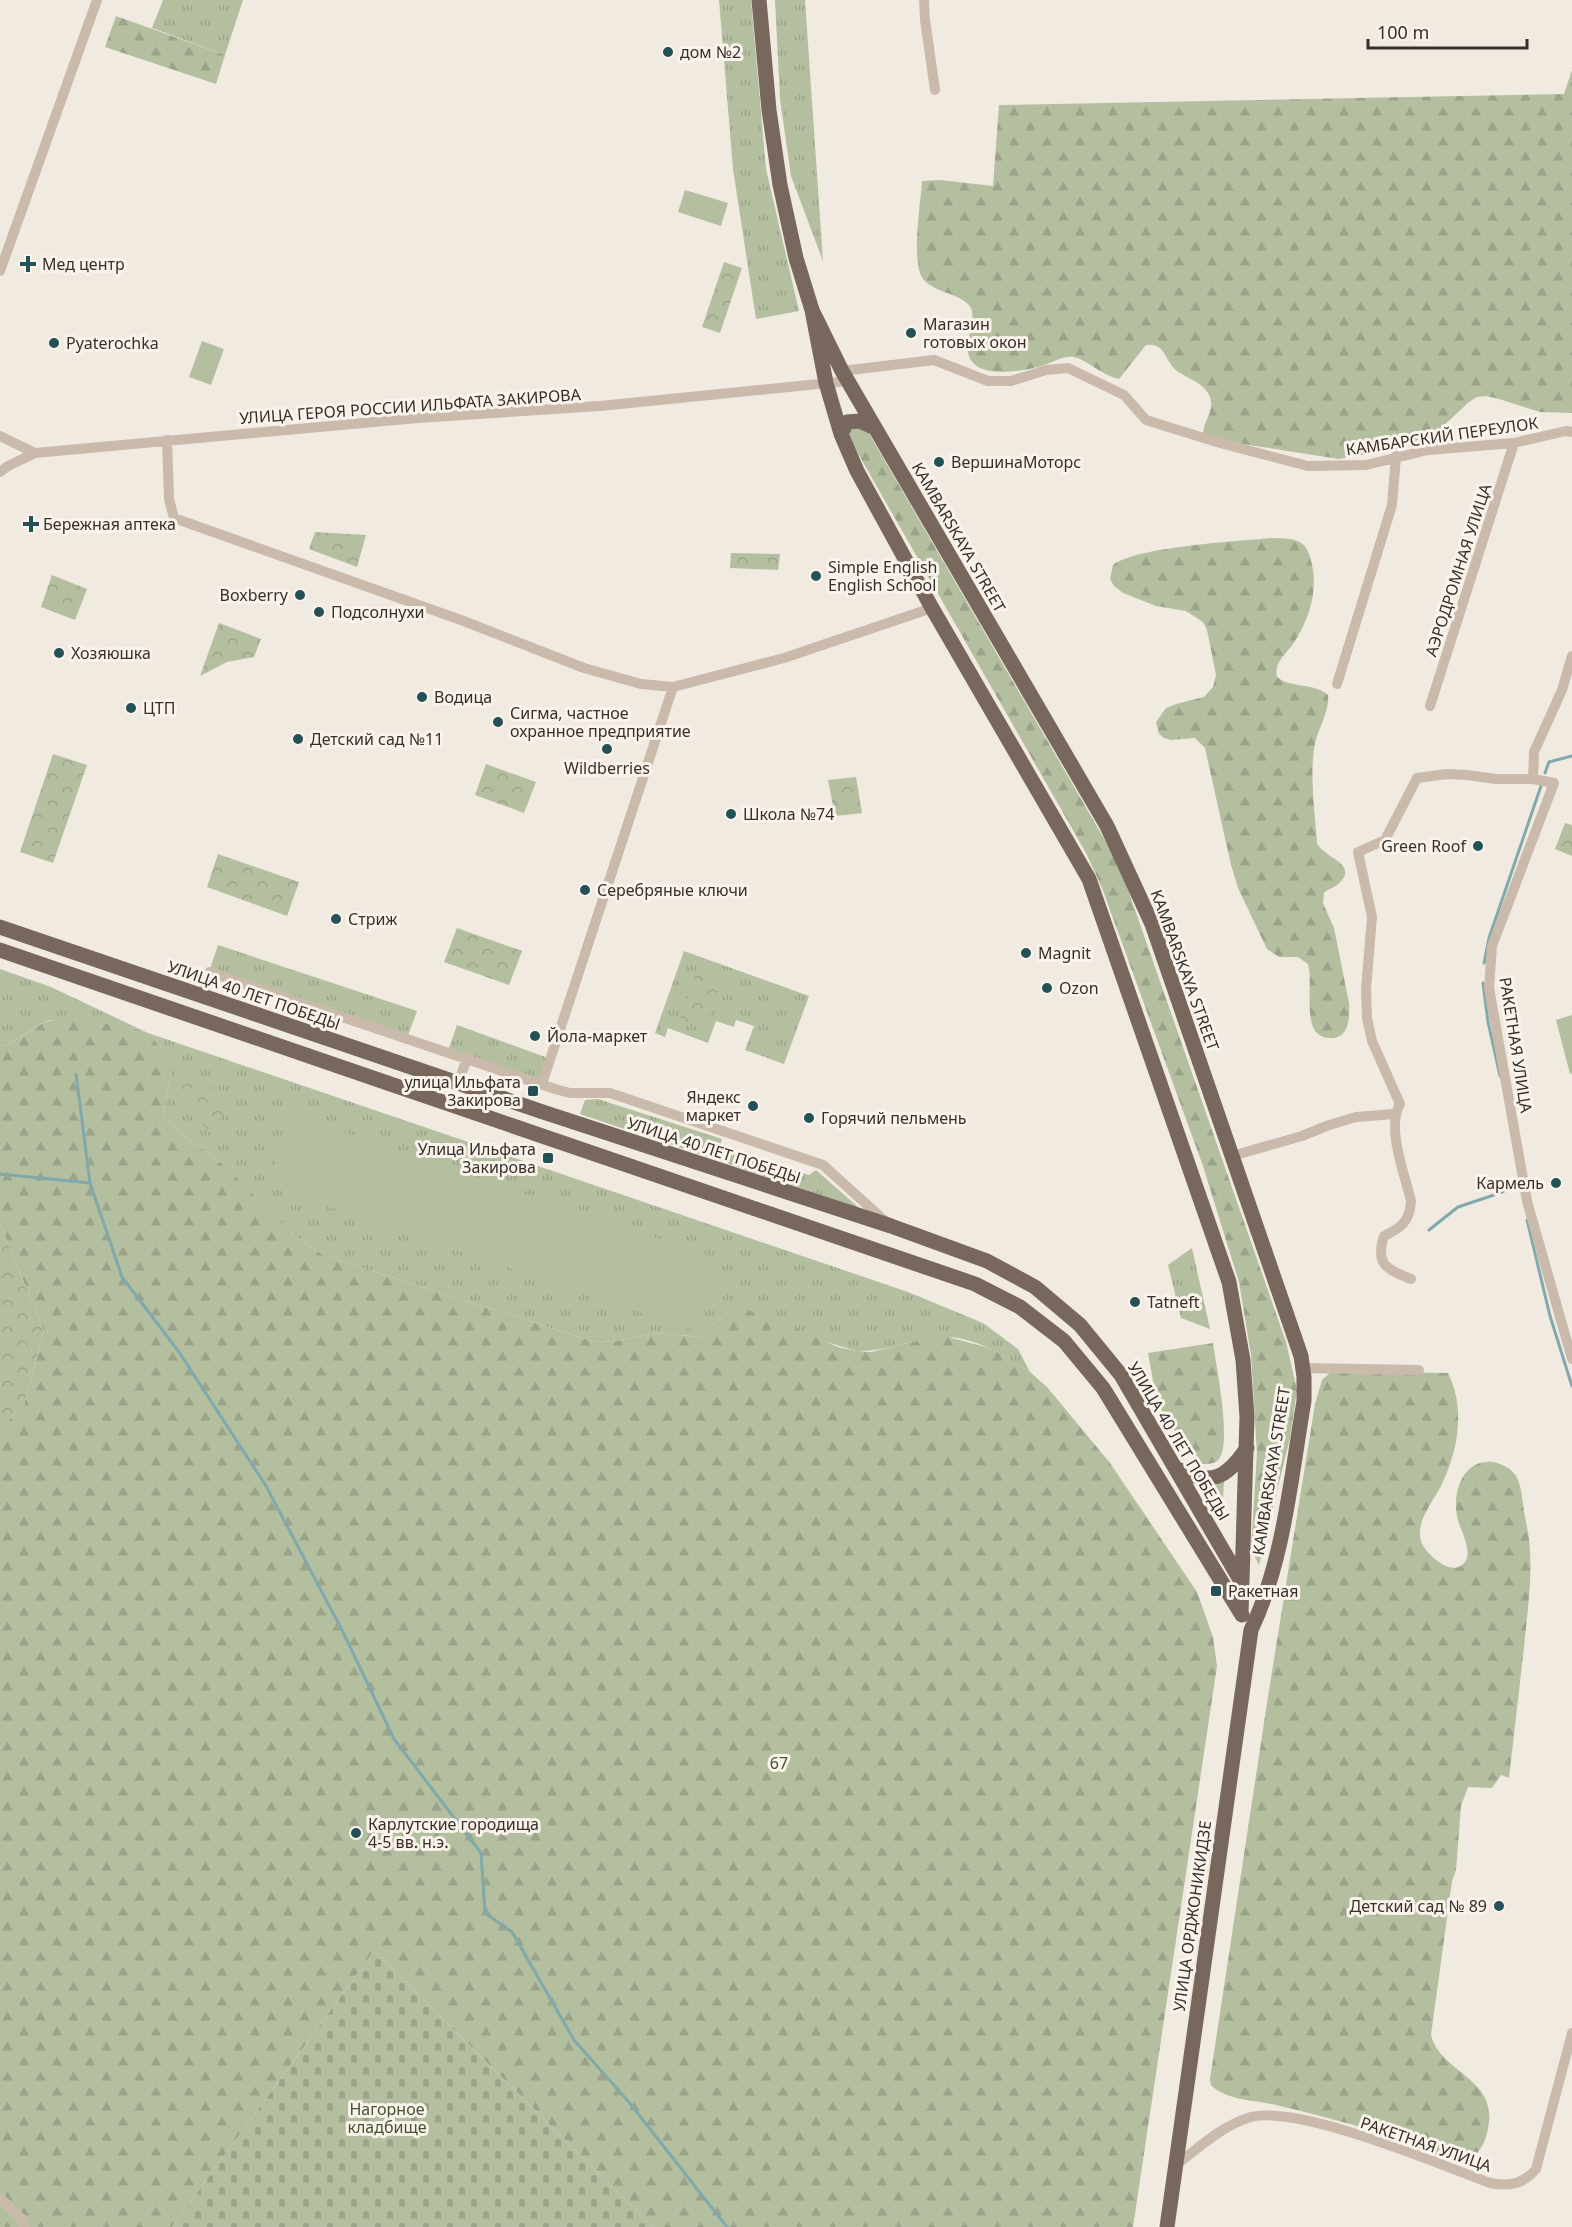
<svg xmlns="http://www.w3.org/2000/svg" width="1572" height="2227" font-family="'Noto Sans',sans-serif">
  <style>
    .grass { fill: url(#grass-tufts) }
    .forest { fill: url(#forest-firs) }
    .cemetery { fill: url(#cemetery-stones) }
    .park { fill: url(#park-crowns) }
    .pitch { fill: #b4bfa0 }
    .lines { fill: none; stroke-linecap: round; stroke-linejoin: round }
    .stream { stroke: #81a9ac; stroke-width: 3 }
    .street { stroke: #c9baac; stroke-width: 10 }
    .primary { stroke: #78675d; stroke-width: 15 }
    .poi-dot { fill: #235156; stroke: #f9f3ec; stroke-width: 2 }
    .labels { text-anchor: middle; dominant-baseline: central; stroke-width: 6; stroke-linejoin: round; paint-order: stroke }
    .poi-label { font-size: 16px; fill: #372f2a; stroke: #f9f3ec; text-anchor: start }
    .street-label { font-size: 16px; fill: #372f2a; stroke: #f9f3ec }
    .park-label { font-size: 16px; fill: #455430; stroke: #f9f3ec }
  </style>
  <defs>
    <pattern id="grass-tufts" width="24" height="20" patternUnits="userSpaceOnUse" patternTransform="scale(1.5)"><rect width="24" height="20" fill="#b4bfa0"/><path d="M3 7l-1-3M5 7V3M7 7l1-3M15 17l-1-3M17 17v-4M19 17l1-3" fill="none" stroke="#9ba48a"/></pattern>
    <pattern id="forest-firs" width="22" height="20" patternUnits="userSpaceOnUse" patternTransform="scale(1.5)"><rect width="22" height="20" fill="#b4bfa0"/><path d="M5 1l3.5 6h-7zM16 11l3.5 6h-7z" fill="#9ba48a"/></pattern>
    <pattern id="cemetery-stones" width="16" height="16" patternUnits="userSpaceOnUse" patternTransform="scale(1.5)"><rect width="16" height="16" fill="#b4bfa0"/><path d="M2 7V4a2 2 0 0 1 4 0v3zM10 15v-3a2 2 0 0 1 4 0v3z" fill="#9ba48a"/></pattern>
    <pattern id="park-crowns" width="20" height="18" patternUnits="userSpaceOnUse" patternTransform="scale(1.5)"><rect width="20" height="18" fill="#b4bfa0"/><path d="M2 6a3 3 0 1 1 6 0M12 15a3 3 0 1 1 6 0" fill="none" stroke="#9ba48a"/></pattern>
  </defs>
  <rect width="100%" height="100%" fill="#f1eae0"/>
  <path class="grass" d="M163 0H243L225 55 152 28Z
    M719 0H751L766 169 799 311 756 319 733 169Z
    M775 0H805L823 261 791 176 780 99Z
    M218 945 417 1011 407 1038 209 972Z
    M684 951 809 996 784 1064 745 1050 754 1026 736 1020 734 1027 716 1021 708 1043 668 1028 665 1037 655 1033Z
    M0 969 51 987 148 1033 908 1292 983 1323 1018 1349 1030 1372C1003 1354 967 1332 932 1338 906 1342 882 1352 856 1351L727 1312 700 1337 656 1333 612 1342 592 1341 325 1256C283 1233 260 1199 226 1167 206 1149 177 1136 163 1114L171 1074 148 1033 125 1026 50 1020C32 1026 19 1043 0 1046Z
    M457 1025 551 1059 542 1084 448 1051Z
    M598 1099 722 1139 720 1146 809 1175 816 1170 859 1208 580 1114 585 1100Z
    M1192 1248 1210 1329 1181 1318 1168 1265Z
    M1224 1481 1222 1515 1206 1486H1215Z"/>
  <path class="forest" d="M116 16 225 55 216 84 105 47Z
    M1572 70V413L1540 412 1499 399 1486 396 1477 397 1469 402 1438 431 1400 448 1339 459 1210 439 1203 434C1203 421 1215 411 1210 397 1205 383 1188 379 1177 371 1169 365 1167 355 1160 348 1156 345 1152 344 1146 345L1119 379C1102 376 1090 361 1074 357 1063 355 1054 362 1044 365 1026 371 982 379 971 360 960 343 981 316 968 304 956 293 935 292 924 280 910 265 921 202 922 181L940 180 993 186 999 105 1564 94Z
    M852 426 867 430 1106 842 1126 884 1286 1342 1297 1390 1290 1438 1259 1565 1251 1549 1257 1453 1251 1355 1239 1282 1203 1166 1102 888 1086 853 852 443 849 435Z
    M1272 538C1296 539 1307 538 1312 565 1318 591 1309 619 1295 641 1287 654 1274 661 1277 677 1292 689 1313 682 1328 695 1330 713 1316 731 1314 749 1310 780 1315 813 1317 843 1323 858 1362 864 1337 885 1333 888 1328 889 1324 893L1323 903 1334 928 1349 1003C1350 1018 1349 1040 1329 1038 1325 1038 1320 1036 1317 1033 1304 1020 1313 982 1308 964L1298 957H1279L1267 949 1238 888 1231 865 1205 748 1195 738 1171 740 1164 738 1159 734 1156 722 1166 708 1176 704 1204 697 1213 687 1216 675 1207 630 1203 622 1186 611 1156 606 1123 593 1114 586 1110 579 1113 565C1136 547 1238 541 1272 538Z
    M61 1019 126 1026 148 1033 160 1048 171 1074 163 1114C177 1136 206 1149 226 1167 260 1199 283 1233 325 1256L592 1341 612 1342 656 1333 700 1337 727 1312 747 1310 762 1313 838 1347 856 1351 871 1352 933 1337H948L989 1348 1009 1358 1030 1372 1047 1387 1110 1463 1197 1592 1213 1637 1217 1666 1133 2227H653L374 1951 172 2227H0V1428L24 1405 44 1331 0 1224V1046C24 1042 34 1020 61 1019Z
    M1213 1343C1216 1365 1232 1442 1219 1459 1215 1464 1208 1464 1202 1464L1190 1456 1157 1403 1148 1353Z
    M1332 1371 1448 1373C1466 1409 1458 1451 1441 1486 1433 1502 1415 1522 1421 1541 1425 1554 1455 1581 1466 1560 1472 1548 1459 1528 1457 1516 1452 1491 1464 1458 1493 1462 1502 1464 1511 1468 1516 1476 1522 1486 1522 1500 1524 1511 1526 1524 1530 1538 1530 1552 1532 1583 1527 1615 1524 1647 1519 1691 1514 1735 1509 1778L1501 1775 1492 1788 1468 1787 1461 1806 1456 1870 1452 1881 1431 2035C1440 2073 1499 2078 1488 2128 1486 2141 1481 2150 1471 2160 1444 2163 1406 2142 1379 2133 1345 2122 1311 2113 1276 2105 1256 2100 1227 2101 1211 2085L1210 2079 1267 1703 1315 1404 1322 1380Z"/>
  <path class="cemetery" d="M374 1951 653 2227H172Z"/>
  <path class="park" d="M724 262 742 268 720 333 702 327Z
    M315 532 366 535 357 567 309 549Z
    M731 553 780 554 778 570 730 568Z
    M52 575 87 589 75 620 41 607Z
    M219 623 261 639 254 657 227 662 200 676Z
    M53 754 87 765 53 863 20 852Z
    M486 764 536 782 524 813 475 795Z
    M856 777 862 813 835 816 828 780Z
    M1565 823 1572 825V856L1555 849Z
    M218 854 299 882 287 916 207 887Z
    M457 928 522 951 509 985 444 962Z
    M697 971 721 980 705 1028 680 1020Z
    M190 1078 229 1093 214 1137 177 1096Z
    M0 1224 44 1331 24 1405 0 1428Z"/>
  <path class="pitch" d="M685 190 728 203 721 226 678 212Z
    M202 341 224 349 211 385 189 377Z
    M1572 1015V1073L1570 1074 1556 1020Z
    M292 1114 723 1261 698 1332 267 1186Z"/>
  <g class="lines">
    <path class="stream" d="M1545 773 1549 762 1572 756
      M1484 963 1489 938 1541 786
      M1483 983 1488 1022 1500 1076
      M76 1074 90 1183 122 1277 179 1352 266 1486 343 1632 394 1739 481 1853 485 1913 512 1932 574 2040 628 2101 727 2227
      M0 1174 90 1183
      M1527 1220 1550 1316 1572 1386
      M1429 1230 1458 1207 1500 1193 1519 1184"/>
    <path class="street" d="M924 0 925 20 935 90
      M0 271 97 0
      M842 371 934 360 988 381H1011L1046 370 1068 368 1124 395 1146 420 1220 443 1308 466 1366 465 1428 450 1514 443 1566 431 1572 432
      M0 436 35 453
      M167 440 169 499 174 518 461 620 584 668 641 684 673 687 784 658 932 608
      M0 472 8 466 35 453 418 418 600 406 848 381
      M1572 656 1562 690 1534 752 1533 779 1554 783 1492 946 1489 988 1527 1201 1572 1359
      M1337 684 1392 505 1396 456
      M1430 706 1514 443
      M202 997 209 972 555 1089 570 1093H610L823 1165 885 1221
      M458 1084 467 1058
      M542 1084 673 687
      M1232 1156 1302 1136 1329 1125 1356 1117 1394 1114
      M1411 1279C1386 1269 1375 1264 1384 1236 1401 1228 1410 1221 1411 1201 1405 1175 1386 1128 1400 1104L1372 1041 1367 1018 1366 989 1372 917 1358 852 1385 840 1417 778 1447 774 1467 775 1496 779H1533
      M1302 1368 1419 1370
      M1176 2165C1199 2148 1220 2127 1248 2118 1294 2102 1441 2165 1490 2183 1508 2187 1524 2184 1536 2169L1572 2033
      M0 2198 22 2219 24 2227"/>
    <path class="primary" d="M759 0 769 110 780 185 796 258 812 310 826 383 841 434 857 471 932 608 1089 879 1229 1282 1243 1360 1247 1417 1241 1613
      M812 310 842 371 1107 826 1152 924 1301 1356 1304 1377V1401C1291 1476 1284 1561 1251 1630L1167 2227
      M841 434 847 422 860 421 875 428
      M0 927 546 1113 891 1226 987 1261 1035 1287 1080 1325 1121 1375 1242 1583
      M0 950C325 1061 650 1174 975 1284L1020 1307 1064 1341 1103 1388 1242 1615
      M1175 1468C1211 1486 1225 1480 1247 1448"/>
  </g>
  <g class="poi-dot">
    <circle cx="668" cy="52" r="6"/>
    <path d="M25 255h6v6h6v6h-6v6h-6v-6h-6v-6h6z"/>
    <circle cx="911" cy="333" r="6"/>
    <circle cx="54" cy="343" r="6"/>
    <circle cx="939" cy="462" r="6"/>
    <path d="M28 515h6v6h6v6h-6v6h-6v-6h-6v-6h6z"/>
    <circle cx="816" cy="576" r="6"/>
    <circle cx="300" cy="595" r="6"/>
    <circle cx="319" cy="612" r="6"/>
    <circle cx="59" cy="653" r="6"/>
    <circle cx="422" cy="697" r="6"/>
    <circle cx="131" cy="708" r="6"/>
    <circle cx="498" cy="722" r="6"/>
    <circle cx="298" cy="739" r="6"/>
    <circle cx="607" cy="749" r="6"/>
    <circle cx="731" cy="814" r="6"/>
    <circle cx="1478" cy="846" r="6"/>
    <circle cx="585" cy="890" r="6"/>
    <circle cx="336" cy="919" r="6"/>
    <circle cx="1026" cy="953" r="6"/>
    <circle cx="1047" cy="988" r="6"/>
    <circle cx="535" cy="1036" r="6"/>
    <rect x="527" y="1085" width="12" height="12" rx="3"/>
    <circle cx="753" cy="1106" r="6"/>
    <circle cx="809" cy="1118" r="6"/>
    <rect x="542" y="1152" width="12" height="12" rx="3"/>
    <circle cx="1556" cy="1183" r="6"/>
    <circle cx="1135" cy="1302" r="6"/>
    <rect x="1210" y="1585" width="12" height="12" rx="3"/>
    <circle cx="356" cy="1833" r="6"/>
    <circle cx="1499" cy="1906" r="6"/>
  </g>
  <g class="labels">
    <g class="poi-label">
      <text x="680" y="52">дом №2</text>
      <text x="42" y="264">Мед центр</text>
      <text x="923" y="324">Магазин<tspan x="923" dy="18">готовых окон</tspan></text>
      <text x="66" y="343">Pyaterochka</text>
      <text x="951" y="462">ВершинаМоторс</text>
      <text x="43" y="524">Бережная аптека</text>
      <text x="828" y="567">Simple English<tspan x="828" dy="18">English School</tspan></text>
      <text x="288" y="595" text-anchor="end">Boxberry</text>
      <text x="331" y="612">Подсолнухи</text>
      <text x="71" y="653">Хозяюшка</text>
      <text x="434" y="697">Водица</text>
      <text x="143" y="708">ЦТП</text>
      <text x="510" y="713">Сигма, частное<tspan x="510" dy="18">охранное предприятие</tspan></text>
      <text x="310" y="739">Детский сад №11</text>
      <text x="607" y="768" text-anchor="middle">Wildberries</text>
      <text x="743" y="814">Школа №74</text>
      <text x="1466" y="846" text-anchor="end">Green Roof</text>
      <text x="597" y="890">Серебряные ключи</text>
      <text x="348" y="919">Стриж</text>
      <text x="1038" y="953">Magnit</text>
      <text x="1059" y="988">Ozon</text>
      <text x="547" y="1036">Йола-маркет</text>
      <text x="521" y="1082" text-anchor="end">улица Ильфата<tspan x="521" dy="18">Закирова</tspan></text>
      <text x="741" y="1097" text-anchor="end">Яндекс<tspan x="741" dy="18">маркет</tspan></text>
      <text x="821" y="1118">Горячий пельмень</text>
      <text x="536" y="1149" text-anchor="end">Улица Ильфата<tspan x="536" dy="18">Закирова</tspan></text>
      <text x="1544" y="1183" text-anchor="end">Кармель</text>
      <text x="1147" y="1302">Tatneft</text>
      <text x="1228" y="1591">Ракетная</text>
      <text x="368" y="1824">Карлутские городища<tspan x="368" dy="18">4-5 вв. н.э.</tspan></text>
      <text x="1487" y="1906" text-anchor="end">Детский сад № 89</text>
    </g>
    <g class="street-label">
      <text transform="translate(410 406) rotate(-4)">УЛИЦА ГЕРОЯ РОССИИ ИЛЬФАТА ЗАКИРОВА</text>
      <text transform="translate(1442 436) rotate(-8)">КАМБАРСКИЙ ПЕРЕУЛОК</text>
      <text transform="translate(959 537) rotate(60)">KAMBARSKAYA STREET</text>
      <text transform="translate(1458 570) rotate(-72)">АЭРОДРОМНАЯ УЛИЦА</text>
      <text transform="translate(1185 970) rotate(70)">KAMBARSKAYA STREET</text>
      <text transform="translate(254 995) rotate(19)">УЛИЦА 40 ЛЕТ ПОБЕДЫ</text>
      <text transform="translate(1516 1045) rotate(81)">РАКЕТНАЯ УЛИЦА</text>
      <text transform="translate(714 1150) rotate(18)">УЛИЦА 40 ЛЕТ ПОБЕДЫ</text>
      <text transform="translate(1179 1441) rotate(59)">УЛИЦА 40 ЛЕТ ПОБЕДЫ</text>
      <text transform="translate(1271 1471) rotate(-81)">KAMBARSKAYA STREET</text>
      <text transform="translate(1192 1916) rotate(-82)">УЛИЦА ОРДЖОНИКИДЗЕ</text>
      <text transform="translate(1426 2144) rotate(19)">РАКЕТНАЯ УЛИЦА</text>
    </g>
    <g class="park-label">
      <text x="779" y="1763">67</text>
      <text x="387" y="2109">Нагорное<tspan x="387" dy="18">кладбище</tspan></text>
    </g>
  </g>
  <path d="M1368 39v9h159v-9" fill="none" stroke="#372f2a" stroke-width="3"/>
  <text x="1377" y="39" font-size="18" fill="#372f2a" stroke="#f9f3ec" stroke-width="4.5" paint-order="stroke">100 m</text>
</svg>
